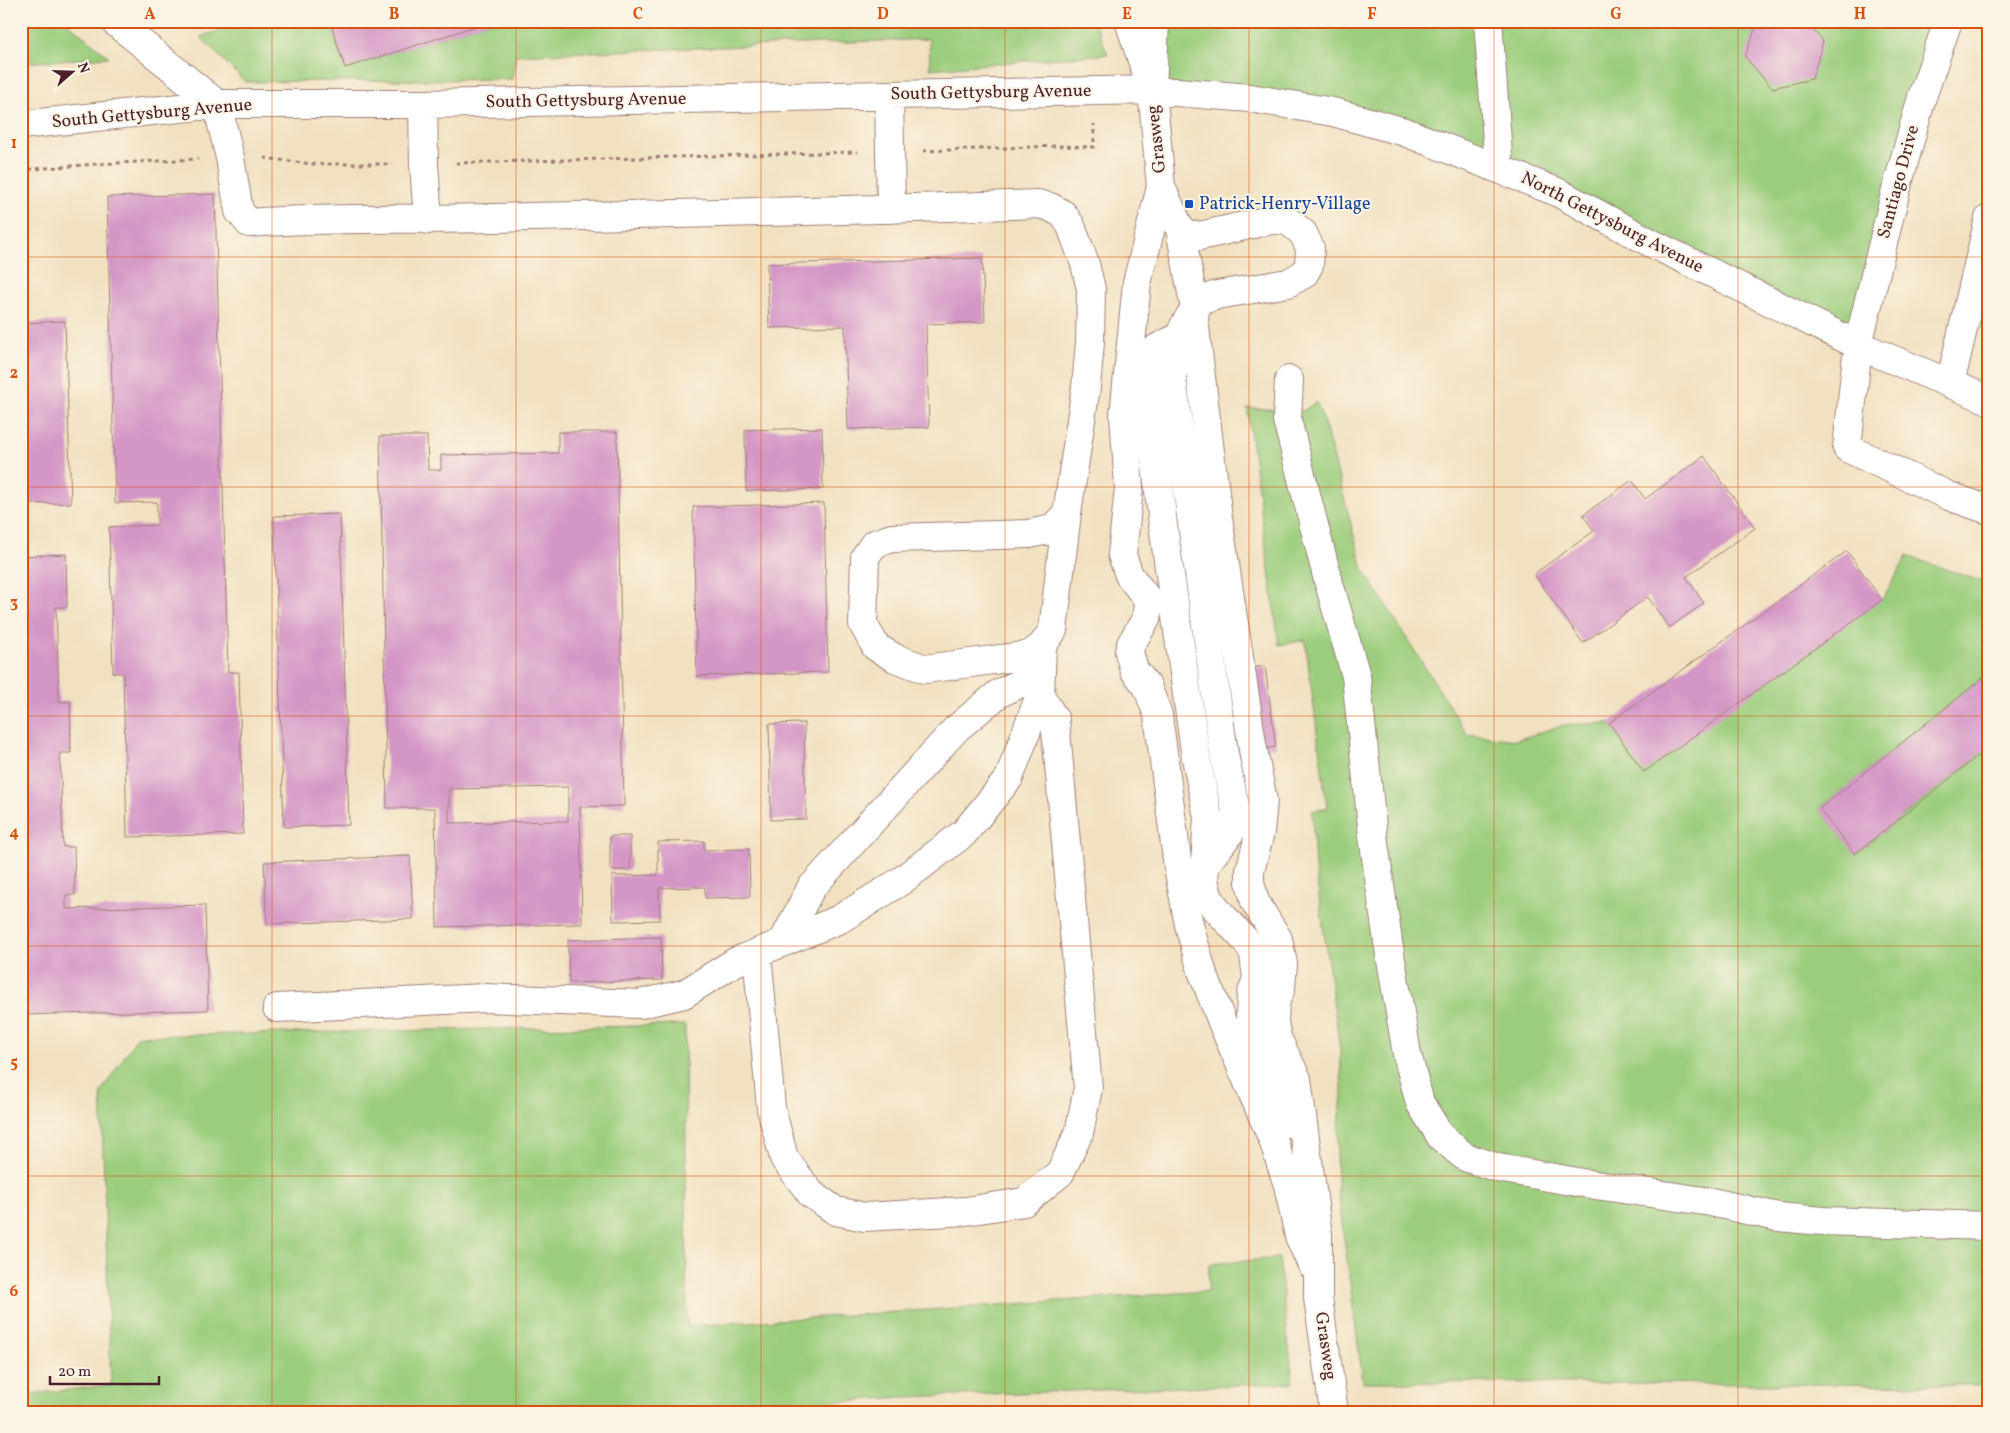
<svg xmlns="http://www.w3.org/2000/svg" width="2010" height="1433" font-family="Vollkorn,serif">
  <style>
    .green { fill: #9bcd7d; stroke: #727654 }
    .building { fill: #d496c6; fill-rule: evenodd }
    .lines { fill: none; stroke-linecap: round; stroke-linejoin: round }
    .minor-casing { stroke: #9e8076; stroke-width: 30 }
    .path { stroke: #9e8076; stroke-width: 3; stroke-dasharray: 4 4; stroke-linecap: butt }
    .minor { stroke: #fff; stroke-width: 28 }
    .grid { fill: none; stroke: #d8530f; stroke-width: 1; stroke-opacity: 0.55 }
    .transit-dot { fill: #1a4fb4; stroke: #fcf5e5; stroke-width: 2 }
    .labels { text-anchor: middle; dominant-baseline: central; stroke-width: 4; stroke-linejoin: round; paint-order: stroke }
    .street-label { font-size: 18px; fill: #4a1f2b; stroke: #fcf5e5 }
    .transit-label { font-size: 18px; fill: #164399; stroke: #fcf5e5; text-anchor: start }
    .neatline { fill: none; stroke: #d8530f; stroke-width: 2 }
    .grid-label { font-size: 16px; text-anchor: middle; font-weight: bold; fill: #d8530f }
  </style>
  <rect width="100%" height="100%" fill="#fcf5e5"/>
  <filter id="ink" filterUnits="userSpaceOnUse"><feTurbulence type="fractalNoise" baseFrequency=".02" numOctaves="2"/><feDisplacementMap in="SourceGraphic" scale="10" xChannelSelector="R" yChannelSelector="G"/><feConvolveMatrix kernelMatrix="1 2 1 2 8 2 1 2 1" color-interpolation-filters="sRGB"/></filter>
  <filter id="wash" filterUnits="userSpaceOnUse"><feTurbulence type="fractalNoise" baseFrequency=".0096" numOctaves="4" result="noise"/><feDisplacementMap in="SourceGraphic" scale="20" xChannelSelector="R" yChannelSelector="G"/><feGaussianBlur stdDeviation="1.12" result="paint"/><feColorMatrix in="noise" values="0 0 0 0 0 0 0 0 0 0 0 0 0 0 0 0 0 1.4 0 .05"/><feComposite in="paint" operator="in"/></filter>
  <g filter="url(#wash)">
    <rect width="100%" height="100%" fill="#f1e1c1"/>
    <path class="green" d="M21 21H65L109 57 21 63Z
      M248 21H330L345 68 491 21H1094L1108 54 930 69 929 39 516 55 512 79 245 82 200 37Z
      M1129 21H1948L1858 345 1405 132 1152 90Z
      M1316 402 1324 422 1363 569 1467 734 1516 740 1564 725 1609 723 1882 600 1907 556 1989 584V673L1819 809 1856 854 1989 747V1385L1363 1382 1338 1193 1336 1164 1342 1092 1340 1050 1315 867 1312 811 1327 808 1305 640 1279 645 1247 408 1303 411Z
      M685 1025 687 1326 1208 1291 1209 1264 1279 1258 1293 1383 906 1397 686 1412H21V1395L111 1385 101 1092 138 1036Z"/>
    <g id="blocks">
      <path class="building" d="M330 21H489V22L345 68Z
        M1758 21H1805L1823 41 1812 79 1772 88 1745 57Z
        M215 194 228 672H239L243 834 127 837 123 673H113L109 527 157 525V502L115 503 107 197Z
        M982 258 985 322 926 324 929 427 848 429 845 326 769 328 767 264Z
        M65 321 71 503 21 504V323Z
        M822 428 823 489 746 491 745 430Z
        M558 432H617L624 806 580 807 582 924 437 927 435 808H387L380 436H427L428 470H441V455L558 453ZM568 787V821L449 823V789Z
        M1704 456 1755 528 1686 577 1704 603 1669 628 1648 597 1583 643 1534 574 1594 531 1583 515 1632 480 1645 499Z
        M824 503 828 672 697 676 693 507Z
        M340 514 349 825 284 827 274 516Z
        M1847 551 1882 600 1644 772 1609 723Z
        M66 554 67 607H56L59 702 70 701 71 753H60L63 847H74L75 895H66V909L205 905 208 1010 21 1015V556Z
        M1265 666 1276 747 1209 757 1198 676Z
        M1989 673V747L1855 854 1819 809Z
        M804 723 806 819 771 820 769 724Z
        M610 836H630V870H610Z
        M704 841V850L749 849 750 897 705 898V887L659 888 660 920 613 921 612 876 658 875V842Z
        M410 856 413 919 267 924 264 862Z
        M661 937 662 980 569 983 568 940Z"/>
    </g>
  </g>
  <g filter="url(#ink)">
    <use href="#blocks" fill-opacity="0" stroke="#9e8076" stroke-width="1"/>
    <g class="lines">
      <g class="minor-casing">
        <path id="minor" d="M114 21 217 104 230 158 239 211 249 223C328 217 408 220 487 218 671 214 854 211 1038 204L1050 207 1063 214 1071 226 1085 264 1091 289 1090 342 1086 387 1067 513 1052 529 1029 534 892 538 874 544 865 557 863 624 876 647 895 658 925 669 1030 655 1042 646 1053 630 1067 513
          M1129 21 1147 75
          M1155 21 1152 90 1161 187 1180 229 1187 235 1200 236 1275 219 1288 221 1303 233 1310 248 1309 265 1304 274 1288 283 1217 295 1203 300 1195 309 1194 319 1218 518 1253 750 1263 801 1260 832 1250 871V882L1255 902 1278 939 1283 964 1281 988 1275 1003 1274 1022 1277 1038 1297 1079 1318 1235V1298L1334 1412
          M1488 21 1499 168
          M1948 21 1922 97 1895 194 1858 345 1847 448 1949 496 1989 510
          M889 95 891 209
          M423 104 424 164 428 220
          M21 125 217 104H423L1152 90 1250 98 1333 112 1405 132 1557 192 1651 243 1858 345 1989 400
          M1161 187 1137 283 1124 415 1129 488 1122 555 1129 575 1146 597 1148 606 1146 619 1131 644 1129 652 1134 670 1147 686 1158 715 1178 867 1189 925 1202 971 1224 1027 1273 1140 1288 1185 1299 1236 1312 1265
          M1180 229 1195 309C1177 333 1174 349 1172 379L1224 754 1236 811 1232 830 1205 865
          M1179 337 1157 348 1151 372V422L1163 525 1196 758 1208 817 1204 880 1208 896 1217 910 1247 942 1254 954 1257 979 1251 995 1250 1019 1253 1034 1295 1125
          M1289 380 1287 420 1328 580 1356 676 1373 836 1388 942 1407 1054 1420 1103 1441 1137 1465 1157 1498 1168 1582 1183 1711 1202 1778 1217 1823 1221 1989 1226
          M1950 384 1989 219
          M783 942 811 888 956 729 998 694 1041 673
          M757 953 771 1108 784 1158 811 1194 836 1211 865 1217 966 1211 1024 1202 1060 1173 1079 1133 1088 1088 1055 720 1040 695
          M277 1008 486 998 640 1004 684 994 735 962 840 919 901 881 964 833 1009 778 1040 695 1042 646"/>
      </g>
      <path class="path" d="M923 151 1058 146 1094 147V124
        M264 158 311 164H392
        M456 163 857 152
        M21 170 96 164 198 159"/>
      <use href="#minor" class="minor"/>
    </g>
  </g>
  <path class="grid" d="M272 21V1412M516 21V1412M761 21V1412M1005 21V1412M1249 21V1412M1494 21V1412M1738 21V1412M21 257H1989M21 487H1989M21 716H1989M21 946H1989M21 1176H1989"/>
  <rect class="transit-dot" x="1184" y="199" width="10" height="10" rx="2.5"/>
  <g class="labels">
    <g class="street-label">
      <text transform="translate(991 93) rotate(-1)">South Gettysburg Avenue</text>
      <text transform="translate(586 101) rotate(-1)">South Gettysburg Avenue</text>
      <text transform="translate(152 114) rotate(-5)">South Gettysburg Avenue</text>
      <text transform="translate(1157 139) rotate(-96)">Grasweg</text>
      <text transform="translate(1899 182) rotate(-75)">Santiago Drive</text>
      <text transform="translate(1612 223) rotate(27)">North Gettysburg Avenue</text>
      <text transform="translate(1325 1346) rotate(82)">Grasweg</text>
    </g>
    <g class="transit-label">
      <text x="1199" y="204">Patrick-Henry-Village</text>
    </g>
  </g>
  <rect width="2010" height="1433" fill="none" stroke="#fcf5e5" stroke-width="55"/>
  <g transform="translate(72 72) rotate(70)" stroke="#fcf5e5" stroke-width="4" paint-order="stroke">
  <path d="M0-4L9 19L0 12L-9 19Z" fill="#4a1f2b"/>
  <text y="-8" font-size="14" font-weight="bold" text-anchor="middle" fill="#4a1f2b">N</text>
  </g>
  <path d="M50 1376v8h109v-8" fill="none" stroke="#4a1f2b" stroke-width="2.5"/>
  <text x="58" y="1376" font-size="15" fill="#4a1f2b" stroke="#fcf5e5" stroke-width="4" paint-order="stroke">20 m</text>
  <rect x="28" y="28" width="1954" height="1378" class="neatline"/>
  <g class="grid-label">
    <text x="150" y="19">A</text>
    <text x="394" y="19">B</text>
    <text x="638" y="19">C</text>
    <text x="883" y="19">D</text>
    <text x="1127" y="19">E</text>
    <text x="1372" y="19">F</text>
    <text x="1616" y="19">G</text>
    <text x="1860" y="19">H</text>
    <text x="14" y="148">1</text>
    <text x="14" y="378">2</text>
    <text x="14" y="607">3</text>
    <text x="14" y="837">4</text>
    <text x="14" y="1067">5</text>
    <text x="14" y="1296">6</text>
  </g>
</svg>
